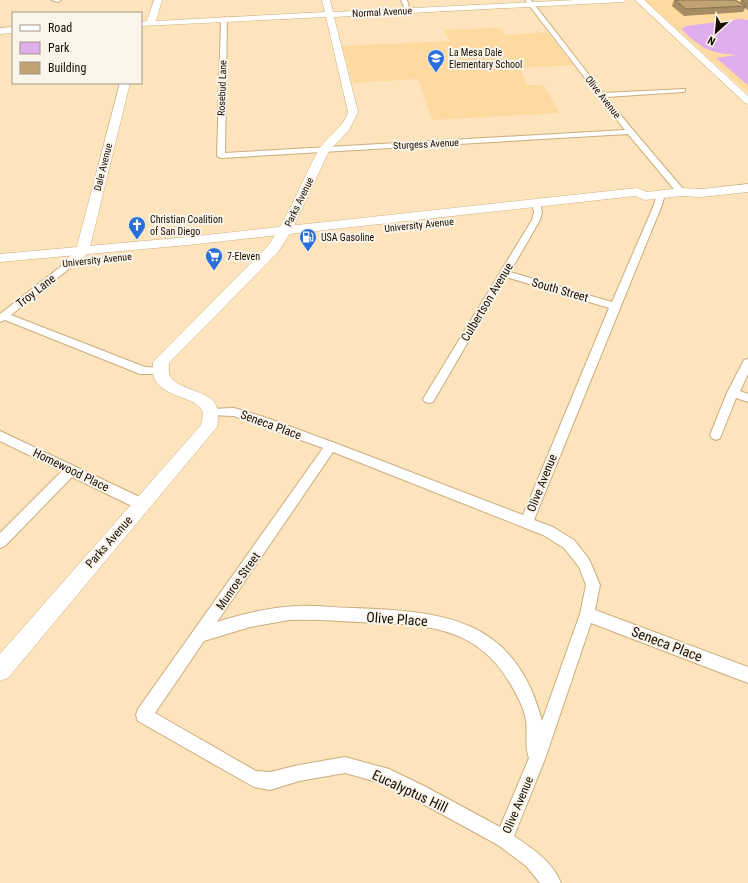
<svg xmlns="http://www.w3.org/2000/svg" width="748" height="883" font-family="'Roboto Condensed',sans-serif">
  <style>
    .built { fill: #fedaa0 }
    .green { fill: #e0aded }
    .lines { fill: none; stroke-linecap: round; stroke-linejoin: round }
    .street-casing { stroke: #cbad7c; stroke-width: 2 }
    .secondary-casing { stroke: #cbad7c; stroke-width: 1 }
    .primary-casing { stroke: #cbad7c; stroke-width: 1 }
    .street { fill: #fff; fill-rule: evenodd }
    .secondary { fill: #fff; fill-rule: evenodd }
    .primary { fill: #fff; fill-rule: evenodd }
    .wall { fill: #a68c63 }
    .building { fill: #c1a373; stroke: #877250 }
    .labels { text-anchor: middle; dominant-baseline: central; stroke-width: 4; stroke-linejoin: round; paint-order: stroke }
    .far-street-label { font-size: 10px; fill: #190e00; stroke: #faf4ea }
    .far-poi-label { font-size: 10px; fill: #190e00; stroke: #faf4ea; text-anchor: start }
    .street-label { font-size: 12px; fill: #190e00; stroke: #faf4ea }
    .near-street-label { font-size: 14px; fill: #190e00; stroke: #faf4ea }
  </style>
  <rect width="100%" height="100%" fill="#fde4bc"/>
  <path class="built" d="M645 0H748V93L650 5Z
    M499 28 504 35 547 32 573 65 520 68 527 85H543L560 113 432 120 418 79 353 83 342 46 450 41 444 30Z"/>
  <path class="green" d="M741 19 748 20V85L716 58 736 55C708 53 700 47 681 29L686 26Z"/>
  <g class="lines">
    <g class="street-casing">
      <path id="street" d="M51 0H61L58 2Z
        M401 0H407L410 11H406Z
        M525 0H531L603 93 685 89V91L683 92 606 97 633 130 684 190 685 192 684 194H678L628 134 221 158 217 156 221 19 224 17 227 19 225 153 625 130Z
        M661 191 665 194 662 205 534 520 553 527 574 540 589 559 600 585 595 610 748 667V683L591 623 545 759 514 836C532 848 553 862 561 883H540L526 866 498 845 414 799 381 783 345 773 299 781 270 790 254 787 138 721 136 715 138 709 323 448 234 416 208 415 206 412 208 409 234 408 264 417 335 443 523 515 609 308 506 277 433 402 429 403 425 402 423 399 532 220 534 212 532 203 533 201 536 200 540 203 542 212 540 220 510 272 612 302 654 205 657 194ZM333 452 543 535 564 548 579 567 586 585 580 614 542 721C515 618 444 611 352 608 334 608 316 605 297 606 270 607 243 614 217 622ZM289 620C312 619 336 621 359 622 431 625 483 625 518 698 522 705 525 713 526 721 528 733 524 746 529 758L500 827 426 787 389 769 345 757 299 765 270 772 256 771 155 713 204 641 250 627Z
        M72 259 77 262 75 264 11 315 145 367 163 368 164 371 163 374H140L5 320 0 322V314L69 260Z
        M748 359V374L740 391 748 394V402L736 398 720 438 716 440 712 438 710 435 727 393 744 360Z
        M0 431 146 500 147 504 146 508 141 509 136 508 72 477 5 546 0 548V533L62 471 0 441Z"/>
    </g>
    <g class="secondary-casing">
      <path id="secondary" d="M154 0H162L156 21 325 12 322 0H330L333 12 576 0H627L623 2 334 17 358 112 349 130 329 151 292 230 278 252 169 363C169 367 168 372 170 376 172 380 175 382 179 384 202 397 223 392 217 427L8 678 0 681V654L201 425C202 421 203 416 203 413 199 395 158 399 153 374 153 371 153 366 153 362L268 246C289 216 301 182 318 151 327 136 343 129 348 112L326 17 141 26V22L147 21Z
        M635 0H644L748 96V104L745 103Z
        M13 27V33L0 34V28Z
        M120 83H130L89 251 77 265H67L65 262 76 250Z"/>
    </g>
    <g class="primary-casing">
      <path id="primary" d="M748 184V192L702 197 681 196 645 200 635 196 188 245 0 262V254L188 237 637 188 647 192 681 188 702 189Z"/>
    </g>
    <use href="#street" class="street"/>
    <use href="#secondary" class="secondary"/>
    <use href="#primary" class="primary"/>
  </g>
  <path class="wall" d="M674 0H735L740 3 741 0H748V10L745 8 743 12 684 16 672 6Z"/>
  <path class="building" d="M675 0H735L746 6 686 9Z
    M741 0H748V4Z"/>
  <defs>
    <g id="school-pin" transform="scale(0.9)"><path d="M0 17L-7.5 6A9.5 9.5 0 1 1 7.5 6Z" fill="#296eda" stroke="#faf4ea"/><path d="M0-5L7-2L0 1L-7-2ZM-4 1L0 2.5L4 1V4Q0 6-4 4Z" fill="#fff"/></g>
    <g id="church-pin" transform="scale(0.9)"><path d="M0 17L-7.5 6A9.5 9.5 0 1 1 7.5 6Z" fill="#296eda" stroke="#faf4ea"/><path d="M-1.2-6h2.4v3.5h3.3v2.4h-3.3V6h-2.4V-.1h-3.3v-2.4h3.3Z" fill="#fff"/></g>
    <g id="fuel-pin" transform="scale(0.9)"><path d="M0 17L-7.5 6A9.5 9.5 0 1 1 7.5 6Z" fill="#296eda" stroke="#faf4ea"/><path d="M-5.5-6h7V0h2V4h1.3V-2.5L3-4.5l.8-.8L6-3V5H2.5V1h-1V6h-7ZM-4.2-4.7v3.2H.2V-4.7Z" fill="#fff"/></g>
    <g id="supermarket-pin" transform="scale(0.9)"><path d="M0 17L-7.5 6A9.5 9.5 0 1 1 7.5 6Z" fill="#296eda" stroke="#faf4ea"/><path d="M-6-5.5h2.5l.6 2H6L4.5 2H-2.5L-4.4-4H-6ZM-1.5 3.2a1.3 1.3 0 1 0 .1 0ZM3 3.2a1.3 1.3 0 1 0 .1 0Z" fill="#fff"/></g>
  </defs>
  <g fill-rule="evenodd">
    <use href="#school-pin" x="436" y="58"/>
    <use href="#church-pin" x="137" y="225"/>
    <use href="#fuel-pin" x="308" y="237"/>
    <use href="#supermarket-pin" x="214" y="256"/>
  </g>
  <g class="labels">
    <g class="far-street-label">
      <text transform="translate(382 12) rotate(-3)">Normal Avenue</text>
      <text transform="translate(222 88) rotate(-88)">Rosebud Lane</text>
      <text transform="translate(603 97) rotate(52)">Olive Avenue</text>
      <text transform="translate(426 144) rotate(-3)">Sturgess Avenue</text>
      <text transform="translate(103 167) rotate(-76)">Dale Avenue</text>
      <text transform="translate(299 202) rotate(-64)">Parks Avenue</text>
      <text transform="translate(419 225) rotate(-6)">University Avenue</text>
      <text transform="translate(97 260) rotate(-6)">University Avenue</text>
    </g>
    <g class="far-poi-label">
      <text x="449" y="52">La Mesa Dale<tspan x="449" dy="12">Elementary School</tspan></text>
      <text x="150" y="219">Christian Coalition<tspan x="150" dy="12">of San Diego</tspan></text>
      <text x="321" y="237">USA Gasoline</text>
      <text x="227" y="256">7-Eleven</text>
    </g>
    <g class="street-label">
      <text transform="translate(560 290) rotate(16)">South Street</text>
      <text transform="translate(36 291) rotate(-38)">Troy Lane</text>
      <text transform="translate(487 302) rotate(-59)">Culbertson Avenue</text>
      <text transform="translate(271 425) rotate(20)">Seneca Place</text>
      <text transform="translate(71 470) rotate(26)">Homewood Place</text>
      <text transform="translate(542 483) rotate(-68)">Olive Avenue</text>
      <text transform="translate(109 542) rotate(-49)">Parks Avenue</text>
      <text transform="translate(238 581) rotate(-55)">Munroe Street</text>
      <text transform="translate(518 805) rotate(-67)">Olive Avenue</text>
    </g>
    <g class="near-street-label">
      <text transform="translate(397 619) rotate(4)">Olive Place</text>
      <text transform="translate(667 644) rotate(21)">Seneca Place</text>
      <text transform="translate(410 791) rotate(25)">Eucalyptus Hill</text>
    </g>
  </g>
  <rect x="12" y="12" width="130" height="72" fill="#faf4ea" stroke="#a0988c"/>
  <rect x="20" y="25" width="20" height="6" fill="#ffffff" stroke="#a0988c"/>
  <text x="48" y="32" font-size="12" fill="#190e00">Road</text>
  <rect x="20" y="42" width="20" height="12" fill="#e0aded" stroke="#a0988c"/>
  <text x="48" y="52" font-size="12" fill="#190e00">Park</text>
  <rect x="20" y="62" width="20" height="12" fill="#c1a373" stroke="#a0988c"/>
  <text x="48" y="72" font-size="12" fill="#190e00">Building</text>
  <g transform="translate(716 32) rotate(207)" stroke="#faf4ea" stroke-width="3" paint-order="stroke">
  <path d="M0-3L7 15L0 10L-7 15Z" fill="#190e00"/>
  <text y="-6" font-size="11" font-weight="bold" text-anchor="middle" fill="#190e00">N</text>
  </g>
</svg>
